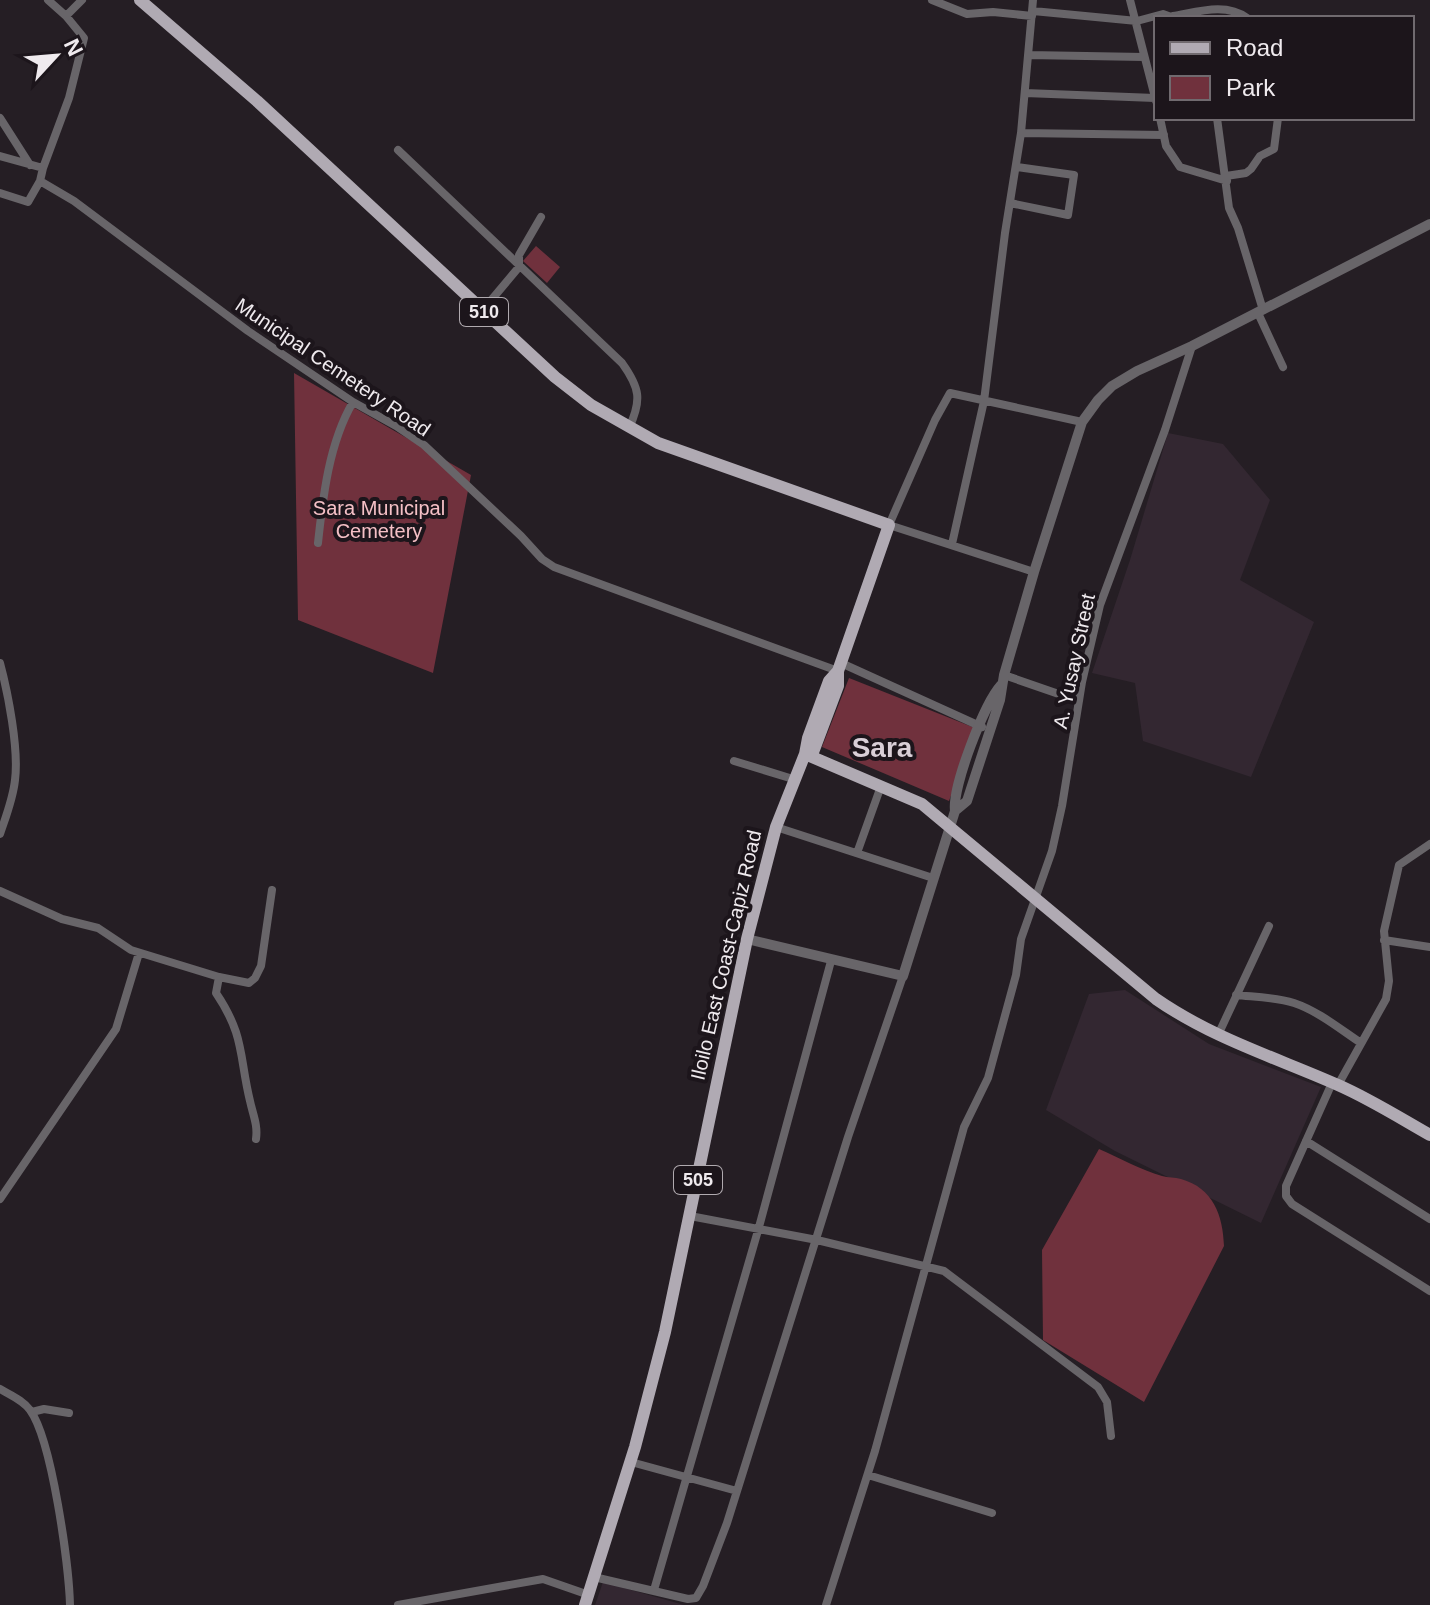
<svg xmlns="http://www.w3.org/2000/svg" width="1430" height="1605" font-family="Helvetica,sans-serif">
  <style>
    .built { fill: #332731 }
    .green { fill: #70313d }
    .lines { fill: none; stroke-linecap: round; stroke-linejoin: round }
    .minor { stroke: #686569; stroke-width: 8 }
    .tertiary { stroke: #686569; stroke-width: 10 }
    .primary { stroke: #b0aab3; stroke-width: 12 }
    .labels { text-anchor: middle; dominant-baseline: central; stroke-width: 8; stroke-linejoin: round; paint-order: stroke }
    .shield { fill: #1c151b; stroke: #b0aaaf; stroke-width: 2 }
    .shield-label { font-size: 18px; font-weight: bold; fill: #efeaee }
    .street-label { font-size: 20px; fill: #efeaee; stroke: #1c151b }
    .park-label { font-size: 20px; fill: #f5c0c6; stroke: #1c151b }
    .district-label { font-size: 28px; font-weight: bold; fill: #d9cfd7; stroke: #1c151b }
  </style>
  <rect width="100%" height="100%" fill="#251e24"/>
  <path class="built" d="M1168 433 1223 444 1270 500 1240 580 1314 622 1251 777 1143 741 1135 683 1092 673 1130 560Z
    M1125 990 1209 1044 1321 1087 1261 1223 1115 1151 1046 1110 1089 994Z
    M603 1582 684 1605H595Z"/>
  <path class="green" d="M536 246 560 267 547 283 523 261Z
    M294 373 471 475 433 673 298 620Z
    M849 678 975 728 949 801 822 747Z
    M1099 1149C1120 1158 1141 1170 1162 1176 1168 1178 1175 1177 1181 1179 1213 1188 1223 1215 1224 1246L1144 1402 1043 1340 1042 1250Z"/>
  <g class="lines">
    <path class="minor" d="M48 0 66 16
      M932 0 967 14 993 12 1032 16
      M1130 0 1156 101
      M1033 11 1137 21 1163 14 1174 18
      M1173 16C1197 12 1226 2 1247 18
      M1028 55 1144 57
      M1025 93 1155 98
      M0 118 30 165
      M1160 118 1166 146 1180 167 1227 181
      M1217 118 1229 208 1238 228 1263 310
      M1021 133 1164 135
      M398 150 622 363C640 388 642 400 629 428
      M0 156 43 168 69 98 84 38 66 16 82 0
      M43 168 40 181 74 201 248 331 353 402 396 426 424 445 521 536 542 559 554 567 838 671
      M1226 176 1246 173 1251 169 1260 156 1274 149 1278 118
      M0 193 28 202 40 181
      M1010 203 1068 215 1074 175 1017 167
      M482 311 519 267V255L541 217
      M1258 313 1283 367
      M318 543C323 496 329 443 353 402
      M952 544 984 401 1005 233 1021 133 1033 0
      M1034 572 889 525 935 420 950 393 1082 422
      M0 663C8 693 19 749 15 780 13 799 6 816 0 834
      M841 663 982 727
      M1004 675 1079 701
      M734 761 793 779
      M776 827 933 878
      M857 853 881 786
      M0 891 62 919 98 928 131 950 219 977 249 983 255 978 261 966 272 890
      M1384 940 1430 947
      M219 977 216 993C245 1036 239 1056 250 1101 253 1115 258 1125 256 1139
      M1236 995C1255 997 1275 997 1294 1003 1318 1011 1340 1029 1361 1043
      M1218 1035 1269 926
      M1332 1083 1286 1186V1196L1292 1204 1430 1291
      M1338 1085 1386 999 1389 981 1384 931 1399 865 1430 844
      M1306 1141 1430 1219
      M0 1199 116 1029 139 953
      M690 1216 817 1240 944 1271 1098 1387 1107 1402 1111 1436
      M0 1389C10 1395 23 1400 30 1410 52 1440 69 1566 70 1605
      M32 1412 44 1409 69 1413
      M631 1462 737 1491
      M868 1475 992 1513
      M594 1577 688 1599 696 1598 703 1586 727 1523 848 1137 903 976
      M654 1590 759 1227 831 961
      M398 1605 543 1579 589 1595
      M826 1605 875 1451 964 1127 988 1078 1016 975 1021 939 1052 851 1062 806 1082 682 1100 605 1165 430 1192 346"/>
    <path class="tertiary" d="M955 811 967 801 1000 700 1004 675 1034 572 1082 422 1098 400 1112 386 1137 371 1192 346 1430 224
      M747 939 903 976 955 811C952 787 984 704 1001 685"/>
    <path class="primary" d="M140 0 257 101 555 377 591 405 658 443 889 525 838 671V686L812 755
      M805 754 922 804 1156 999C1212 1038 1277 1058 1338 1085 1370 1099 1400 1118 1430 1135
      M585 1605 635 1447 665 1332 747 939 776 827 805 754 808 738 829 681 838 671"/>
  </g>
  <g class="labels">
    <g class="shield">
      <rect x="460" y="298" width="48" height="28" rx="6"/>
      <rect x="674" y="1166" width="48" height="28" rx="6"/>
    </g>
    <g class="shield-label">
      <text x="484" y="312">510</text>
      <text x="698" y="1180">505</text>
    </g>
    <g class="street-label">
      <text transform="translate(333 367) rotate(34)">Municipal Cemetery Road</text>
      <text transform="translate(1074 661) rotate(-78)">A. Yusay Street</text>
      <text transform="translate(726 955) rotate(-77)">Iloilo East Coast-Capiz Road</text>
    </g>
    <g class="park-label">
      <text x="379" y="508">Sara Municipal<tspan x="379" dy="23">Cemetery</tspan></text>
    </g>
    <g class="district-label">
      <text x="882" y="747">Sara</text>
    </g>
  </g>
  <rect x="1154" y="16" width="260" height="104" fill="#1c151b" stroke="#706a6f" stroke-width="2"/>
  <rect x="1170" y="42" width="40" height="12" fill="#b0aab3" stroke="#706a6f" stroke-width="2"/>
  <text x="1226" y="56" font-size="24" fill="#efeaee">Road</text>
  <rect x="1170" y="76" width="40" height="24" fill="#70313d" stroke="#706a6f" stroke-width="2"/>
  <text x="1226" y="96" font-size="24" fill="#efeaee">Park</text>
  <g transform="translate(56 56) rotate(64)" stroke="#1c151b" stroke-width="6" paint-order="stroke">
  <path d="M0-6L14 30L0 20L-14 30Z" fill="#efeaee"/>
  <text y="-12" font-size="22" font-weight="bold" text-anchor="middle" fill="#efeaee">N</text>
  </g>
</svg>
